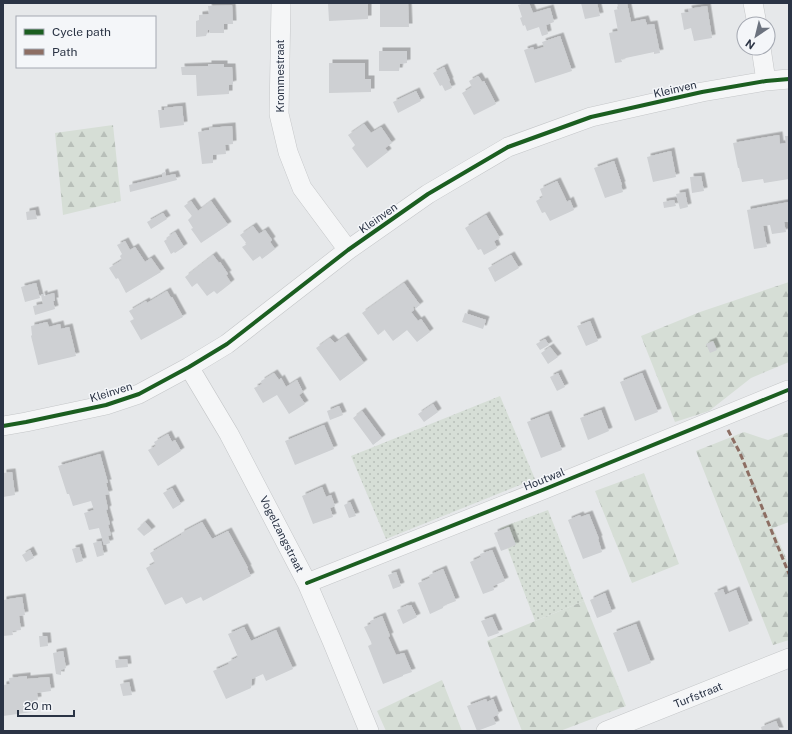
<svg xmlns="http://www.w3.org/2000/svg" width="792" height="734" font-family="'Public Sans',sans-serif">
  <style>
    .grass { fill: url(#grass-dots) }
    .forest { fill: url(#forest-firs) }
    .building { fill: #ced0d3; filter: url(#shadow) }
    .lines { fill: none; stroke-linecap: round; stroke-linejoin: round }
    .minor-casing { stroke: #c4c6c8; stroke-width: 20 }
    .minor { stroke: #f5f6f7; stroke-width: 19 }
    .quiet { stroke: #8d6e63; stroke-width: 3; stroke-dasharray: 6 3; stroke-linecap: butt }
    .cycleway-casing { stroke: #f4f6f9; stroke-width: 6 }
    .cycleway { stroke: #1b5e20; stroke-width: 4 }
    .labels { text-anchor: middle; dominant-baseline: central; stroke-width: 3; stroke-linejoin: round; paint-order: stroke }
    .street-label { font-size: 11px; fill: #2b3445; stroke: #f4f6f9 }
  </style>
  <defs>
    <pattern id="grass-dots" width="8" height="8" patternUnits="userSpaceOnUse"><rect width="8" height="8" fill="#d6ded6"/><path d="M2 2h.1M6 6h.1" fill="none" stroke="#b8bfb9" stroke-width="1.8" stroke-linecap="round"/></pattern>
    <pattern id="forest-firs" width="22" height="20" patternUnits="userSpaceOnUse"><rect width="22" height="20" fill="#d6ded6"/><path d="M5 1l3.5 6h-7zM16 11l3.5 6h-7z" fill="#b8bfb9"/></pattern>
    <filter id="shadow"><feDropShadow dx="3.5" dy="-3.5" stdDeviation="0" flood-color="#0004"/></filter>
  </defs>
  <rect width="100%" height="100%" fill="#e6e8ea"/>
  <path class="grass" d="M500 396 535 479 386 539 351 456Z
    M548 510 584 601 535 621 500 528Z"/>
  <path class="forest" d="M113 125 121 201 63 215 55 133Z
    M789 282V362L751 378 709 411 675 422 641 336 700 312Z
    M744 432 768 440 789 432V522L773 528 789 565V640L773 645 696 451Z
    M644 473 679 564 632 583 595 491Z
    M584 601 626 706 560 731H522L487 641Z
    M442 680 462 731H386L377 711Z"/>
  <path class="building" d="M328 3H368V19L329 21Z
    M380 3H408L409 27H380Z
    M525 3H529L533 13 550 8 554 22 546 25 548 34 542 36 539 27 527 31 525 25 523 26 520 18 522 17 518 5Z
    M581 3H597L600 16 585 19Z
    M617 3H627L631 22 645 19 647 25 654 24 660 53 654 54V52L621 59 622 62 615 63 609 33 618 31 614 10 619 9Z
    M232 5 233 24H224V33H210L209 30H208L206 36 196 37V21L199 20V15L209 14 208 6Z
    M707 6 712 38 694 41 691 28 684 30 681 13 689 12 688 9Z
    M560 36 572 71 535 83 524 50 533 47 534 50 544 47 542 42Z
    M379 51H407V63L400 64 399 71H379Z
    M329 63H365V79H371V92L329 93Z
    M208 64H224V67H232L233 84 229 85V94L197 96 196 75H182L181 67 208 66Z
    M444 67 450 81H449L452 88 445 91 442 85 440 86 433 73Z
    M478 76 479 77 482 82 484 81 496 104 474 115 462 93 472 87 469 81Z
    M416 91 421 101 398 113 393 102Z
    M182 106 184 125 160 128 158 110H164V108Z
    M364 124 371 133 381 127 392 143 385 148 388 152 367 168 352 148 355 145 348 135Z
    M232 126 233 144 225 145 226 154 213 155V163L202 164 198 132 209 130V128Z
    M779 135 780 144 786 143 785 136H789V179L764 183 763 179 742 182 739 168H738L733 143Z
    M671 151 676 177 653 182 647 157Z
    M614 161 622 185H621L623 192 605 198 594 168Z
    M165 172 166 176 175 174 177 180 130 192 129 185 162 177V173Z
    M701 176 704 191 692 193 690 177Z
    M557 181 567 202 570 200 574 210 550 221 545 212 542 213 536 201 543 197 540 189Z
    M685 192 688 207 680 209 676 194Z
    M674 200 676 206 664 208 663 202Z
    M191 201 198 211 211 201 228 225 201 243 191 229 193 228 188 220 192 216 184 206Z
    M789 202V222H784L786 232 772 234 770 225 763 226 767 247 754 249 747 210 767 206Z
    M35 210 37 219 27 220 26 212Z
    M163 213 167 219 151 229 147 222Z
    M486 215 500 238 494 241 497 248 484 255 481 249 478 250 465 228Z
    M253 226 259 234 265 230 272 240 270 242 275 249 262 259 260 256 253 261 242 247 247 244 240 235Z
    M175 232 184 247 175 253 174 252 171 254 164 241 167 239 166 238Z
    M125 241 130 250 135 247 145 262 151 258 161 272 126 293 118 278 116 279 109 268 122 260 120 256 122 254 117 245Z
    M213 255 219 263 220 262 228 274 226 275 231 283 217 294 214 291 207 296 197 283 192 287 185 277Z
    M511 255 519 268 495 282 488 268Z
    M36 283 40 298 25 302 21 287Z
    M404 283 420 305 416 308 414 306 413 307 414 310 411 312 418 321 421 319 430 332 417 342 407 330 393 341 384 329 382 331V332L378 335 362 313Z
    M167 291 171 298 172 297 183 317 141 340 130 321 134 319 129 311 146 301 147 303Z
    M54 293 55 301H53L55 309 35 315 33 306 43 304 41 295 44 294V296Z
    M465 313 486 320 483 329 462 322Z
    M590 321 598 341 586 346 577 326Z
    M47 322 49 327 60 324 61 329 69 327 76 356 38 365 31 336 32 335 31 326Z
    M345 336 364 363 340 381 316 348 330 338 335 343Z
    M545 339 549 345 540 350 536 344Z
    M713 341 717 350 710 353 706 344Z
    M550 347 558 357 548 364 541 353Z
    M274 373 279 380 281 378 286 387 297 380 303 392 299 395 305 404 289 414 277 395 263 403 254 388 262 384 261 381Z
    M558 373 565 387 557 391 550 377Z
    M642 373 658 412 635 421 620 382Z
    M433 404 438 412 424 422 418 414Z
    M339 406 343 415 330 420 327 411Z
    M601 410 609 431 588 440 580 418Z
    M362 411 382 438 373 445 353 418Z
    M548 414 562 450 541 458 527 422Z
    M324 425 334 449 295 465 285 441Z
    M168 434 172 442 175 440 181 451 158 466 148 450 156 446 154 442Z
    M100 454 108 483H106L109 494 105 495 108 509 106 510 110 524 108 525 111 535 108 536 110 543 104 545 99 528 89 530 84 513 94 510 91 501 73 506 69 494H67L58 466Z
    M12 472 15 495 3 497V473Z
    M322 487 326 497 331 495 335 506 330 508 333 517 313 524 302 496Z
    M172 488 181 504 173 509 163 493Z
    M350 502 356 516 349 518 344 505Z
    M589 514 599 539H598L602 552 583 559 568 520 580 515 581 517Z
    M145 522 152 530 144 536 137 529Z
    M202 522 212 539 228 531 248 568H247L251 576 203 601 201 597 186 604 182 597 165 605 146 568 155 563 150 553 181 535V533Z
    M509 527 516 545 501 551 494 533Z
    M101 541 104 555 97 557 93 543Z
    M79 547 83 561 76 563 72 549Z
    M30 550 34 558 26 562 22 555Z
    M492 550 505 581 493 586 494 590 483 594 470 562 481 557 480 554Z
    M443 569 456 601 443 606V608L430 614 418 583 430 578 429 575Z
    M396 572 401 586 393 589 388 575Z
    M723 589 725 595 736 590 749 624 729 632 714 593Z
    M605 593 612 612 597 618 590 600Z
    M22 597 25 615 19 616 21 630 12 631 13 635 3 636V600Z
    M408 605 409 606 411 605 417 617 403 624 397 610Z
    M382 616 390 636 388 637 396 655 404 653 412 672 403 675V676L383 684 368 646 372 644 364 627 371 624 370 621Z
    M492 617 499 633 488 637 481 621Z
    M636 624 651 663 628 672 613 633Z
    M244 627 251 641 276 630 293 669 266 681 263 674 252 679 251 688 226 699 213 671 229 664 228 662 238 657 228 634Z
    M39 636H47L48 646 40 647Z
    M63 651 66 668 61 670V675L56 674 53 653Z
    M127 659 128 667 116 668 115 660Z
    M27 676V679L49 677 51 691 37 693 38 700 31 701 32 712 3 716V685L10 684 9 678Z
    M129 682 132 695 123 696 120 684Z
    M486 699 487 702 493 699 499 714 493 717 496 724 477 731 467 706Z
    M776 721 780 731H762L761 727Z"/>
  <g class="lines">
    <g class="minor-casing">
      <path id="minor" d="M281 3 279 114 288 152 302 188 348 250
        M753 3 757 24
        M761 48 766 81
        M189 367 229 434 307 583 332 641 369 731
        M3 426 26 422 106 405 139 394 189 367 227 344 348 250 428 194 508 147 591 117 702 92 766 81 789 79
        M307 583 545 489 788 390
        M606 731 789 658"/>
    </g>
    <use href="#minor" class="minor"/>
    <path class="quiet" d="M728 430 740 453 789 574"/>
    <g class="cycleway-casing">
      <path id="cycleway" d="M3 426 26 422 106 405 139 394 189 367 227 344 348 250 428 194 508 147 591 117 702 92 766 81 789 79
        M307 583 545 489 788 390"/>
    </g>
    <use href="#cycleway" class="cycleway"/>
  </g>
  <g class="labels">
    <g class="street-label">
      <text transform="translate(280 76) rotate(-90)">Krommestraat</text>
      <text transform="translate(675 89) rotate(-13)">Kleinven</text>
      <text transform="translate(378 218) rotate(-35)">Kleinven</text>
      <text transform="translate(111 392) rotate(-17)">Kleinven</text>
      <text transform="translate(544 479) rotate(-22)">Houtwal</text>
      <text transform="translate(282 534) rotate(63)">Vogelzangstraat</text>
      <text transform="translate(698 695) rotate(-22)">Turfstraat</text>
    </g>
  </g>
  <rect width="792" height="734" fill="none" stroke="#2b3445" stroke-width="8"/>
  <rect x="16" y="16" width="140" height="52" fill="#f4f6f9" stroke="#a4a8b1"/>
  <rect x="24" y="29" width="20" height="6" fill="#1b5e20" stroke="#a4a8b1"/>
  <text x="52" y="36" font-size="12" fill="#2b3445">Cycle path</text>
  <rect x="24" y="49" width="20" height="6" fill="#8d6e63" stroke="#a4a8b1"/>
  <text x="52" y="56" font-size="12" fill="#2b3445">Path</text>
  <g transform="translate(756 36) rotate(215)"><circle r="19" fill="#f4f6f9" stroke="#a4a8b1"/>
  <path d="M0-3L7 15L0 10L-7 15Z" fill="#6c737f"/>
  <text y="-6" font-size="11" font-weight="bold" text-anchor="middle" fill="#2b3445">N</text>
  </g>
  <path d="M18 710v6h56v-6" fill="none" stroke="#2b3445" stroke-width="2"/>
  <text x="24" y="710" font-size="12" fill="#2b3445" stroke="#f4f6f9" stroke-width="3" paint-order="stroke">20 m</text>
</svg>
